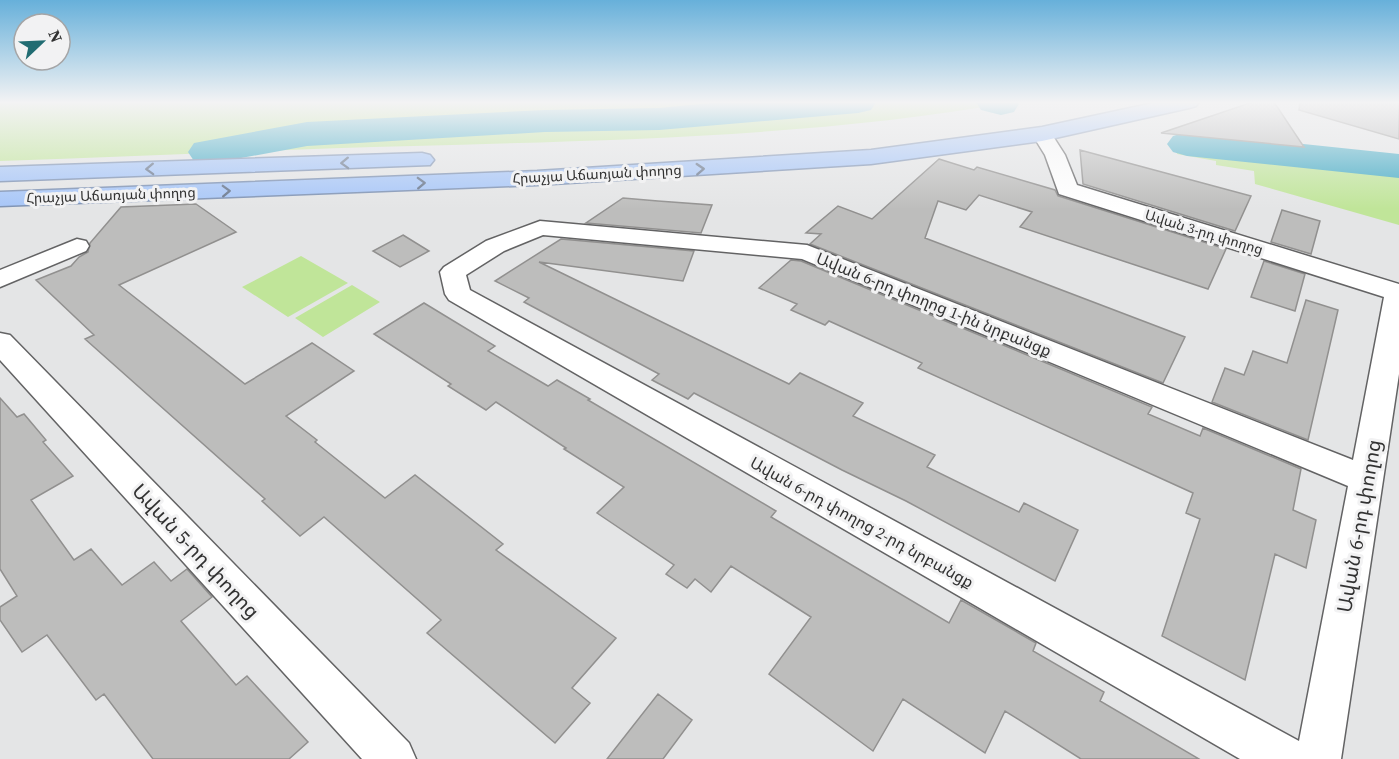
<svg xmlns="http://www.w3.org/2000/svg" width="1399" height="759" font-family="'Source Serif 4','Noto Sans Armenian',serif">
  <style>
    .green { fill: #c0e599 }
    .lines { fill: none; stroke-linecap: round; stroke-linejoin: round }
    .river { fill: #45abc5; fill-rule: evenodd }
    .building { fill: #bdbdbc; stroke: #91908f; stroke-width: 1.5 }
    .street-casing { stroke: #636364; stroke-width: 3 }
    .highway-casing { stroke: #7e92b3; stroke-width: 3 }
    .street { fill: #fff; fill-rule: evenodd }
    .highway { fill: #a7c6f8; fill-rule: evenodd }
    .oneway { stroke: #67758b }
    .labels { text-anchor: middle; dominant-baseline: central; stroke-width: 6; stroke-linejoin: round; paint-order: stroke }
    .far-street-label { font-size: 14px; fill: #323232; stroke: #f2f2f3 }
    .street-label { font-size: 16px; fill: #323232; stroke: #f2f2f3 }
    .near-street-label { font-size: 20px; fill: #323232; stroke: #f2f2f3 }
  </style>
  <rect width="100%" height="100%" fill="#e4e5e6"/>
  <path class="green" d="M0 102H1013C815 137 614 140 413 146 275 149 138 157 0 161Z
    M1177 138 1399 161V225L1255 184 1254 171 1216 165V161L1177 154Z
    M301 256 348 283 288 317 242 287Z
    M352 285 380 302 323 337 295 318Z"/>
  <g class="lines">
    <path class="river" d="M722 102H876L871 110 858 113 659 130 545 132 307 146 208 164 194 161 188 152 194 143 307 122 545 110 659 108Z
      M976 102H1018L1019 104 1014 112 1001 115 981 110Z
      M1187 132 1399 154V178L1187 156 1173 152 1167 144 1173 136Z"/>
  </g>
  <path class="building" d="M1253 102H1274L1304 147 1161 133Z
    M1300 102H1399V139L1299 110Z
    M1080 150 1251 196 1235 231 1083 184Z
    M939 159 974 170 977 167 1055 190 1058 196 1226 249 1208 289 1020 227 1032 212 979 195 966 210 938 201 925 238 1185 337 1163 383 810 244 821 234 806 233 838 206 872 219Z
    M623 198 658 201 712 205 701 233 586 223Z
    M196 204 236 232 119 285 245 384 312 343 354 371 286 416 317 440 315 442 385 498 415 475 503 544 496 550 616 638 572 688 590 703 555 743 427 633 441 620 324 517 300 536 262 501 265 499 85 339 94 335 36 280 71 266 79 257 88 252 90 243 121 207Z
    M1282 210 1320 221 1311 254 1271 242Z
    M403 235 429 251 400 267 373 251Z
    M561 239 694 251 683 281 539 262 789 384 800 373 863 403 853 416 935 455 927 467 1019 512 1024 503 1078 530 1055 581 906 501 842 470 694 393 688 399 652 380 659 374 524 302 529 298 495 281Z
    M791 260 801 261 1152 407 1148 414 1200 436 1203 428 1301 469 1293 510 1316 520 1306 568 1275 554 1245 680 1162 636 1200 519 1186 513 1193 493 918 368 922 363 829 321 825 325 791 310 797 304 759 288Z
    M1264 261 1305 274 1295 311 1251 297Z
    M1306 300 1338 310 1308 440 1212 402 1225 368 1244 375 1253 351 1287 363Z
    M424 303 495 346 488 351 548 386 557 380 590 399 588 400 776 511 771 517 949 623 961 600 1036 643 1033 651 1104 692 1100 701 1199 759H1081L1005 711 985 753 903 699 873 751 769 674 811 617 731 566 711 592 695 579 687 588 666 574 674 565 597 513 624 487 564 449 566 448 496 402 486 410 448 386 451 384 374 334Z
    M0 398 17 417 24 414 46 440 43 442 73 476 31 500 74 560 91 549 122 585 154 562 171 581 187 569 212 597 181 621 236 685 247 676 308 742 289 759H153L104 694 96 700 47 635 22 652 0 620V607L17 596 0 569Z
    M658 694 692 720 663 759H607Z"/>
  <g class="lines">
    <g class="street-casing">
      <path id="street" d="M1042 128 1049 130 1065 155 1077 185 1399 284V374L1341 759H1240L449 300 445 294 440 272 444 267 486 241 540 221 807 245 1353 460 1384 297 1059 194 1045 155 1032 134 1035 130ZM543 235 802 259 1348 486 1299 741 470 290 466 275 504 251Z
        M77 239 86 241 89 246 86 251 0 287V270Z
        M0 333 10 335 409 743 416 759H362L0 360Z"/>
    </g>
    <g class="highway-casing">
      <path id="highway" d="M1158 102H1199L1196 106 1189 108 1042 141 871 164 537 185 0 206V192L537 171 871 150 1042 127Z
        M422 153 430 155 434 160 430 165 0 181V167Z"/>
    </g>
    <use href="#street" class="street"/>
    <use href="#highway" class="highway"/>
  </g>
  <defs><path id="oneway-chevron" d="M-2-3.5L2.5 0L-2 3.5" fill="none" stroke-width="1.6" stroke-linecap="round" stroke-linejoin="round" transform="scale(1.5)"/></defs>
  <g class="oneway">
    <use href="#oneway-chevron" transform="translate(345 163) rotate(178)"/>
    <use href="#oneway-chevron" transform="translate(150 169) rotate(178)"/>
    <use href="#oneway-chevron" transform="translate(700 169) rotate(-3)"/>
    <use href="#oneway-chevron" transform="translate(421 183) rotate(-2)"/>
    <use href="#oneway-chevron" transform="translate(226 191) rotate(-2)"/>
  </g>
  <linearGradient id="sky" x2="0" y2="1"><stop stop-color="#67b0da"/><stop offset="0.49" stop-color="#f3f3f4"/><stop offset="1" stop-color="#f3f3f4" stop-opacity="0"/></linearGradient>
  <rect width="1399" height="209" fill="url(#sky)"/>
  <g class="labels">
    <g class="far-street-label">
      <text transform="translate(597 174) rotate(-3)">Հրաչյա Աճառյան փողոց</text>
      <text transform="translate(111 195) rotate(-2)">Հրաչյա Աճառյան փողոց</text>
      <text transform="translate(1204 232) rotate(17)">Ավան 3-րդ փողոց</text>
    </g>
    <g class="street-label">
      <text transform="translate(934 304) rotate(22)">Ավան 6-րդ փողոց 1-ին նրբանցք</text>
      <text transform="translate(862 522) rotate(29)">Ավան 6-րդ փողոց 2-րդ նրբանցք</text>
    </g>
    <g class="near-street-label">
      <text transform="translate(1359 526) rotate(-80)">Ավան 6-րդ փողոց</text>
      <text transform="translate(196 551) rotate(47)">Ավան 5-րդ փողոց</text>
    </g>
  </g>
  <g transform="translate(42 42) rotate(67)"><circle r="28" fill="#f2f2f3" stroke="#a5a5a6" stroke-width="1.5"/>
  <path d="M0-4.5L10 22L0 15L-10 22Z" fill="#216c72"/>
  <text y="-9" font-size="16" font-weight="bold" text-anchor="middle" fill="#323232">N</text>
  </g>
</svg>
